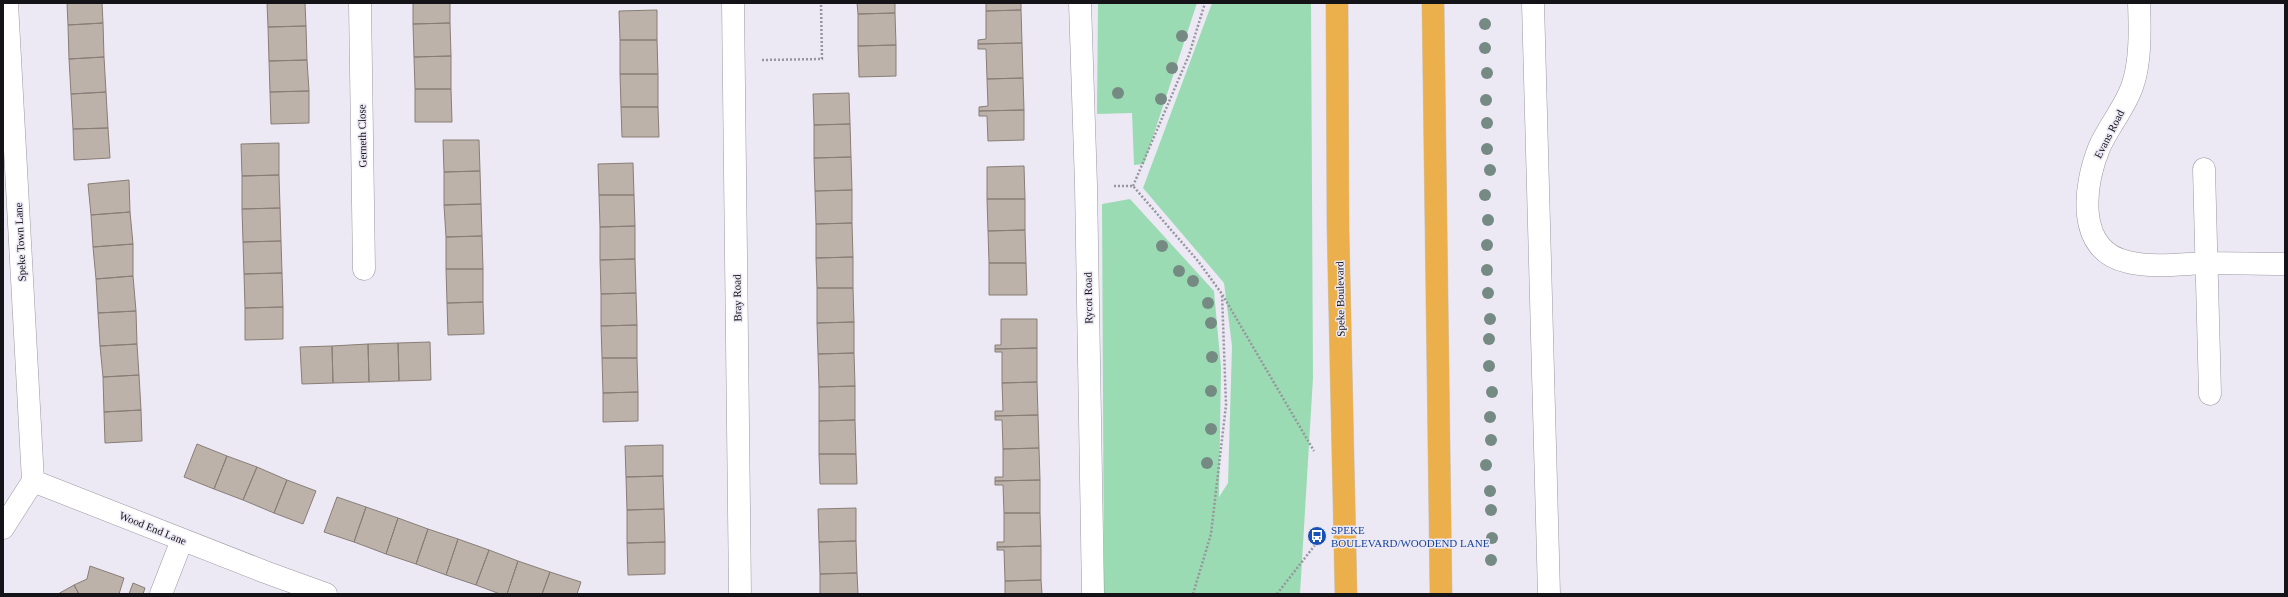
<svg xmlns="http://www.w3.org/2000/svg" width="2288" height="597" font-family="'Times New Roman',serif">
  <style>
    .green { fill: #9bdbb3 }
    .building { fill: #bcb2aa; stroke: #887e77 }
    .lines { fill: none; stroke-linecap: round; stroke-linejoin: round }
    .minor-casing { stroke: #9b98a2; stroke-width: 23 }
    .highway-casing { stroke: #cbcbcc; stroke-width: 23 }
    .path { stroke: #97959e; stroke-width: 2.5; stroke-dasharray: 2 2; stroke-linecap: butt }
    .minor { stroke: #fff; stroke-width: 22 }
    .highway { stroke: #ebb04b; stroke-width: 22 }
    .tree { fill: #768a84 }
    .labels { text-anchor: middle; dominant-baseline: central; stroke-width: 3; stroke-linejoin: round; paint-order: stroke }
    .street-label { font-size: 11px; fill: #141317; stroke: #ece9f5 }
    .transit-label { font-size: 11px; fill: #164399; stroke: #ece9f5; text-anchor: start }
  </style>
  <rect width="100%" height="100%" fill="#ece9f5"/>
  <path class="green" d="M1098 3H1197L1144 164 1134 165 1132 113 1097 114Z
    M1212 3H1311L1313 378 1300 594H1104L1102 204 1130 199 1214 291 1221 368 1219 497 1228 483 1232 346 1224 283 1143 188Z"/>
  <path class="building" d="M67 3H102L103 23 68 25Z
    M267 3H305L306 26 268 27Z
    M413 3H450V23L413 24Z
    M857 3H895V13L858 14Z
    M986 3H1021V10L986 11Z
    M657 10V40H620L619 11Z
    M1021 10 1022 43 978 44V40L986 39V11Z
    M895 13 896 45 858 46V14Z
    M103 23 104 57 69 59 68 25Z
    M450 23 451 56 414 57 413 24Z
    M306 26 307 60 269 61 268 27Z
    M620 40H657L658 74H620Z
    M1022 43 1023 78 987 79 986 49H978V44Z
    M896 45V76L859 77 858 46Z
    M451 56V89H415L414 57Z
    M104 57 106 92 71 94 69 59Z
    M307 60 309 91 270 92 269 61Z
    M620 74H658V107H621Z
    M1023 78 1024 110 979 111V107L988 106 987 79Z
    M415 89H451L452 122H415Z
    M309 91V123L271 124 270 92Z
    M106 92 108 128 73 129 71 94Z
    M849 93 850 124 814 125 813 94Z
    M621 107H658L659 137H622Z
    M1024 110V140L988 141 987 116H979V111Z
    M850 124 851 157 814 158V125Z
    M108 128 110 158 74 160 73 129Z
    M443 140H479L480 171 444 172Z
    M279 143V175L242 176 241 144Z
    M851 157 852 190 815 191 814 158Z
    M633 163 634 195H599L598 164Z
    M1024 166 1025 199H987V167Z
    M480 171 481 204 444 205V172Z
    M279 175 280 208 242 209V176Z
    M129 180 130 212 91 215 88 184Z
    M852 190V223L816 224 815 191Z
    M599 195H634L635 226 600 227Z
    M987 199H1025V230L988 231Z
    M481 204 482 236 446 237 444 205Z
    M280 208 281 241 243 242 242 209Z
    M130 212 133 244 93 247 91 215Z
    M852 223 853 257 816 258V224Z
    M635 226V259L600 260V227Z
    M1025 230 1026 263H989L988 231Z
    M482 236 483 269H446V237Z
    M281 241 282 273 244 274 243 242Z
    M133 244V276L96 279 93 247Z
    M853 257V288H817L816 258Z
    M635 259 636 293 601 294 600 260Z
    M989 263H1026L1027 295H989Z
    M446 269H483V302L447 303Z
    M282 273 283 307 245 308 244 274Z
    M133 276 136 311 98 313 96 279Z
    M817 288H853L854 322 817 323Z
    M636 293 637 325 601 326V294Z
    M483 302 484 334 448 335 447 303Z
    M283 307V339L245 340V308Z
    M136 311 137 344 100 346 98 313Z
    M1001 319H1037V348L995 349V345H1001Z
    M854 322V353L818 354 817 323Z
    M637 325V358H602L601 326Z
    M430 342 431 380 399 381 398 343Z
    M398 343 399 381 369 382 368 344Z
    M137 344 139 375 103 377 100 346Z
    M368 344 369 382 333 383 332 346Z
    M332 346 333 383 302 384 300 347Z
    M1037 348V382L1002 383V352H995V349Z
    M854 353 855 386 819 387 818 354Z
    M602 358H637L638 392 603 393Z
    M139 375 141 410 104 412 103 377Z
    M1037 382 1038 415 995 416V411H1003L1002 383Z
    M855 386V420L819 421V387Z
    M638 392V421L603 422V393Z
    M141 410 142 441 105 443 104 412Z
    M1038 415 1039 448 1003 449 1002 420H995V416Z
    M855 420 856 454H819V421Z
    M197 444 227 456 214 489 184 477Z
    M663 445V476L626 477 625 446Z
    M1039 448 1040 480 995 481V477H1003V449Z
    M819 454H856L857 484H820Z
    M227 456 257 467 243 500 214 489Z
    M257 467 287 480 274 513 243 500Z
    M663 476 664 509 627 510 626 477Z
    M287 480 316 491 303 524 274 513Z
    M1040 480V513H1004L1003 485H995V481Z
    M337 497 366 507 354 542 324 532Z
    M366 507 398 518 386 554 354 542Z
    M856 508V541L819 542 818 509Z
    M664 509 665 542 627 543V510Z
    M1004 513H1040L1041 546 997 547V542H1004Z
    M398 518 428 529 416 564 386 554Z
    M428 529 458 539 446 575 416 564Z
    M458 539 489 550 476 585 446 575Z
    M856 541 857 573 820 574 819 542Z
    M665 542V574L628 575 627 543Z
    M1041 546V580L1005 581 1004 550H997V547Z
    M489 550 518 561 507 594H500L476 585Z
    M518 561 550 572 542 594H507Z
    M90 566 124 578 119 594H79L74 585 87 579Z
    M550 572 581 582 577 594H542Z
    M857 573 858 594H820V574Z
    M1041 580 1042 594H1005V581Z
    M133 583 145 588 143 594H129Z
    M74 585 79 594H58Z"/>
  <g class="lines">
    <g class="minor-casing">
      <path id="minor" d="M7 3 33 481
        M360 3 364 269
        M733 3 740 594
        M1080 3 1086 185 1093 594
        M1533 3 1549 594
        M2139 3C2140 29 2141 62 2132 87 2124 109 2108 127 2099 148 2084 186 2075 251 2128 262 2153 268 2181 264 2206 263 2233 263 2259 264 2285 264
        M2204 169 2210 394
        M3 528 33 481 265 572 326 594
        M161 594 182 540"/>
    </g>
    <g class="highway-casing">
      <path id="highway" d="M1337 3 1338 228 1346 594
        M1433 3 1441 594"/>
    </g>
    <path class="path" d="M762 60 822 59 821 3
      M1114 186H1133L1198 261 1222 294 1314 451
      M1133 186 1189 55 1205 3
      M1193 594 1211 534 1226 405 1222 294
      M1277 594 1315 545"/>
    <use href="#minor" class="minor"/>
    <use href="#highway" class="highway"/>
  </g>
  <g class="tree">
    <circle cx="1485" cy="24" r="6"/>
    <circle cx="1182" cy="36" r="6"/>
    <circle cx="1485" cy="48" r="6"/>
    <circle cx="1172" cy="68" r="6"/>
    <circle cx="1487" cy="73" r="6"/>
    <circle cx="1118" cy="93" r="6"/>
    <circle cx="1161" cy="99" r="6"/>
    <circle cx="1486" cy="100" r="6"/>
    <circle cx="1487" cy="123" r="6"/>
    <circle cx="1487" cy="149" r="6"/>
    <circle cx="1490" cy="170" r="6"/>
    <circle cx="1485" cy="195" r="6"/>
    <circle cx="1488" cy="220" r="6"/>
    <circle cx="1487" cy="245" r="6"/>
    <circle cx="1162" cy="246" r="6"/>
    <circle cx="1487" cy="270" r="6"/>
    <circle cx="1179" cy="271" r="6"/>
    <circle cx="1193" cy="281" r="6"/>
    <circle cx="1488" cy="293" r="6"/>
    <circle cx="1208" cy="303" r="6"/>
    <circle cx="1490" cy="319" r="6"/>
    <circle cx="1211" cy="323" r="6"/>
    <circle cx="1489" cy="339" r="6"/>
    <circle cx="1212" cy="357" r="6"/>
    <circle cx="1489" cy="366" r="6"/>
    <circle cx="1211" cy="391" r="6"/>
    <circle cx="1492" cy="392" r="6"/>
    <circle cx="1490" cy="417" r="6"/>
    <circle cx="1211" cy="429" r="6"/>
    <circle cx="1491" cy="440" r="6"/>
    <circle cx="1207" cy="463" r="6"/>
    <circle cx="1486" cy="465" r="6"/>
    <circle cx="1490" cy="491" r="6"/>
    <circle cx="1491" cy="510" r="6"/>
    <circle cx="1492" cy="538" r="6"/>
    <circle cx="1491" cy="560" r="6"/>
  </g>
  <defs>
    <g id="bus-disc" transform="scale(1)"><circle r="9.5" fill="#1a4fb4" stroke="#ece9f5"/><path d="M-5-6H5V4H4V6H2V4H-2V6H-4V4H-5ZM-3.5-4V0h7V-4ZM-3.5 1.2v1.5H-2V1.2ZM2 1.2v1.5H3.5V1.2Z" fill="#fff"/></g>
  </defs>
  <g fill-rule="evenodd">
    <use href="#bus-disc" x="1317" y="536"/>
  </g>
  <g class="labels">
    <g class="street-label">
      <text transform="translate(2109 134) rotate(-63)">Evans Road</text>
      <text transform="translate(362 136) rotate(-91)">Gerneth Close</text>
      <text transform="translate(20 242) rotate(-93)">Speke Town Lane</text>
      <text transform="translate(737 298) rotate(-91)">Bray Road</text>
      <text transform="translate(1088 298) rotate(-91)">Rycot Road</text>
      <text transform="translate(1340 299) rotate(-91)">Speke Boulevard</text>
      <text transform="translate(153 528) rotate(22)">Wood End Lane</text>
    </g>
    <g class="transit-label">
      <text x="1331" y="530">SPEKE<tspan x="1331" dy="13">BOULEVARD/WOODEND LANE</tspan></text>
    </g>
  </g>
  <rect width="2288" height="597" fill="none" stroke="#141317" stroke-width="8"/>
</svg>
